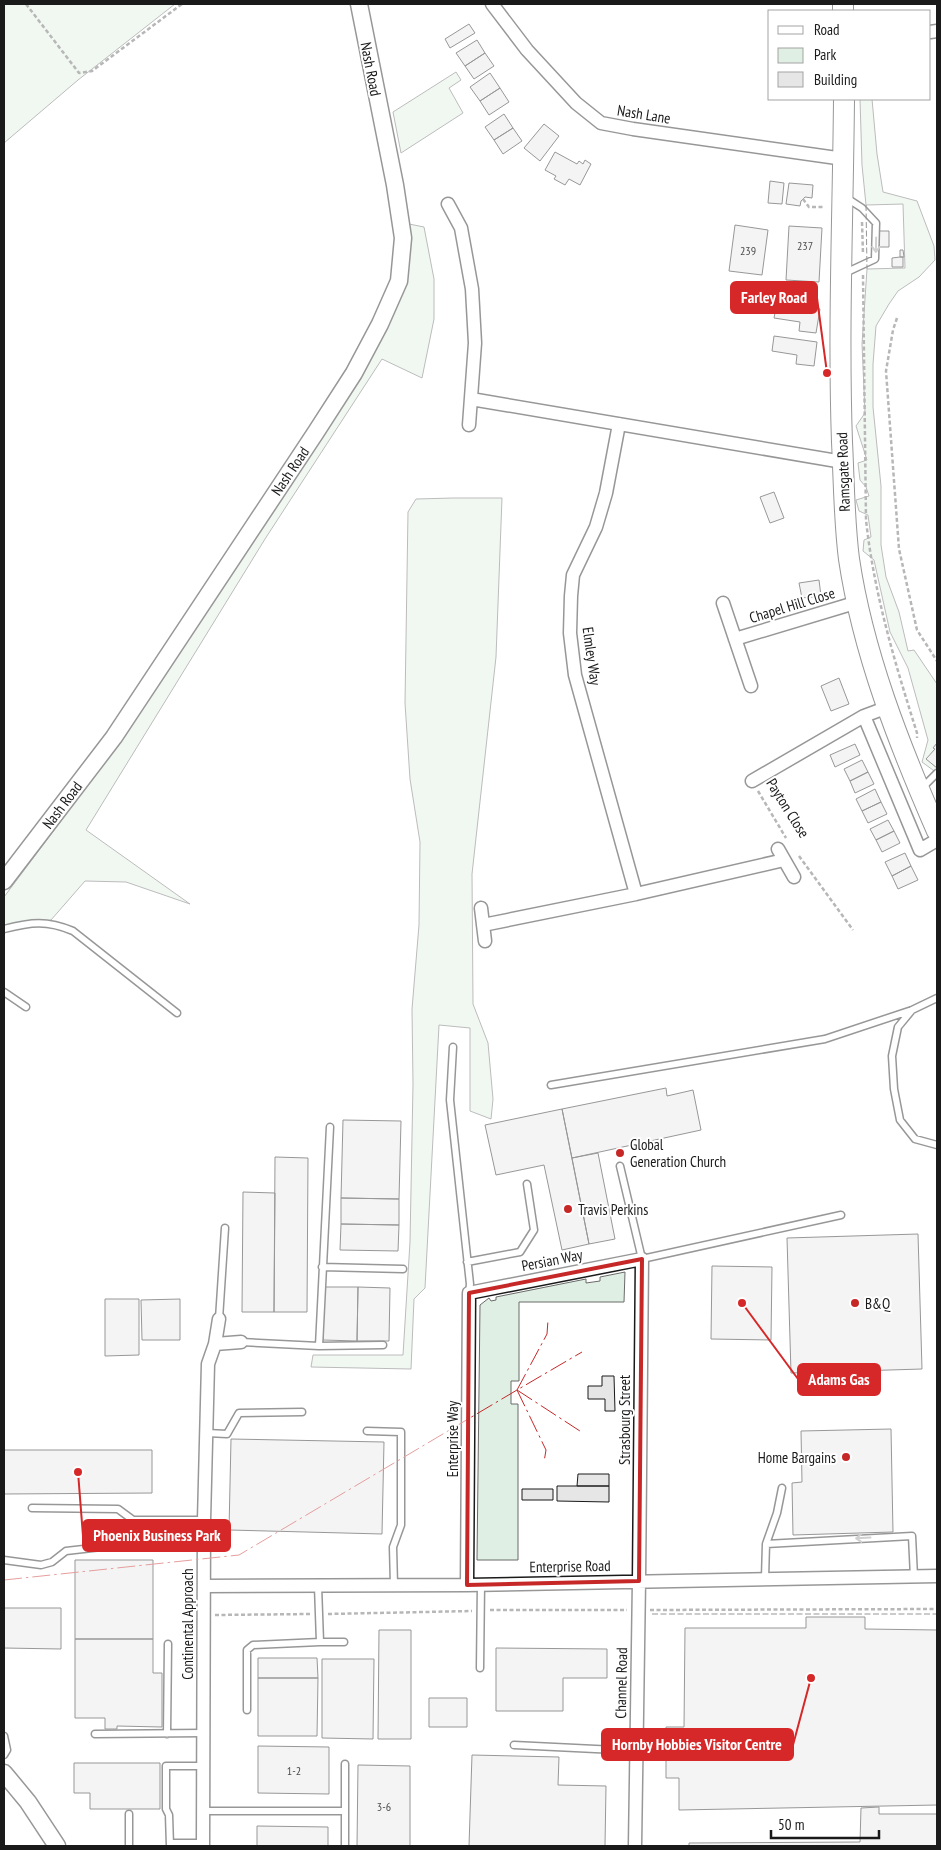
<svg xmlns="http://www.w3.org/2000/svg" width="941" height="1850" font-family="'PT Sans Narrow',sans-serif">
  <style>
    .green { fill: #e0efe3; stroke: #6a6a6a }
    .building { fill: #e6e6e6; stroke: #1a1a1a }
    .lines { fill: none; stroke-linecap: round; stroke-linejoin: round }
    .service-casing { stroke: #1a1a1a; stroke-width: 9 }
    .minor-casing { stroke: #1a1a1a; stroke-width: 15 }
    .tertiary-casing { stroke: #1a1a1a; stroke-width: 19 }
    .primary-casing { stroke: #1a1a1a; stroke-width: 22 }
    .path { stroke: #5f5f5f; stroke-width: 2.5; stroke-dasharray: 4 2.5; stroke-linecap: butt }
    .service { stroke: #fff; stroke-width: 6 }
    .minor { stroke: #fff; stroke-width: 12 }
    .tertiary { stroke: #fff; stroke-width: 16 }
    .primary { stroke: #fff; stroke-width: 20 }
    .fence { stroke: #1a1a1a; stroke-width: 1; stroke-dasharray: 6 2.5; stroke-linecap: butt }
    .power { stroke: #c62828; stroke-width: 1; stroke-dasharray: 18 4 2.5 4; stroke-linecap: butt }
    .oneway { stroke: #989898 }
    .marked { fill: none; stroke: #c62828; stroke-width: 4; stroke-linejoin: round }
    .poi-dot { fill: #c62828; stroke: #fff; stroke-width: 2 }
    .labels { text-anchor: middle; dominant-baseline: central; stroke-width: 4; stroke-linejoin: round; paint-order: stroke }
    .number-label { font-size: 12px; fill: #4d4d4d }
    .street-label { font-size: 15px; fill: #1a1a1a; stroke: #fff }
    .poi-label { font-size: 15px; fill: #1a1a1a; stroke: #fff; text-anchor: start }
    .leader { fill: none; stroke: #d62828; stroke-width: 2 }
    .callout-dot { fill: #d62828; stroke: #fff; stroke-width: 2 }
    .callout { fill: #d62828; stroke: #d62828; stroke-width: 2 }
    .callout-label { font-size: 16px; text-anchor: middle; font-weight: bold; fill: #fff }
  </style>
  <rect width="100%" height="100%" fill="#fff"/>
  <path class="green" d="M4 4H175L78 80 4 143Z
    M456 72 461 80 449 88 463 113 401 153 393 112Z
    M860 99H872L877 154 883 192 917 201 934 246 935 260 919 277 898 291 889 304 876 326 873 364V407L881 486V545L886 577 899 612 908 651 914 650 937 684V743L934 747 935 749 927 759 937 768V773L922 762 928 740 908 668 890 632 874 560 863 551 864 540 871 537 868 515 859 511 856 500 869 496 866 487 860 480 858 463 867 460 856 426 865 413 862 344 867 269 905 268 903 204 866 205 862 165Z
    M409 224 424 227 434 279V319L422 378 382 359 265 539 86 830 190 904 126 882 85 881 51 920 17 929 4 927V897L127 733 238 557 404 285Z
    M453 498H502L496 657 472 874 473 1004 488 1043 493 1099 491 1119 470 1111V1028L439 1025 425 1288 414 1299 411 1369 311 1367 313 1355H403L410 1242 413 1084 412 1009 419 925 420 842 410 779 405 703 408 512 416 499Z
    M625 1272 624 1302H519V1381H511V1404H518V1560H477L480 1305 489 1298 491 1301 496 1300V1297L586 1279V1283L600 1281V1277Z"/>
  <path class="building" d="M469 24 475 33 450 48 445 39Z
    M477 40 485 53 465 66 456 53Z
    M485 53 494 66 474 79 465 66Z
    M490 73 500 88 480 101 470 87Z
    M500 88 509 102 489 115 480 101Z
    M504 114 513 128 494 140 485 127Z
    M544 124 559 136 540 161 524 148Z
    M513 128 522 141 503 154 494 140Z
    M555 152 577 164 579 161 583 164 585 160 591 164 580 185 569 179 565 185 554 179 556 176 545 170Z
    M770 181 784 183 782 204 768 203Z
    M789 183 813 185 812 198 805 197 801 201 800 206 786 204Z
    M735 225 768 230 762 275 729 271Z
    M789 226 822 228 819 282 786 280Z
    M879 231H889V247H879Z
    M900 250H903L904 257H900Z
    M900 257H903V267H892V258Z
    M777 303 820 309 816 333 799 331 800 322 774 318Z
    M774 336 817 342 814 366 796 364 797 355 772 351Z
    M774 492 784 518 770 523 760 497Z
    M819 580 821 596 802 598 799 583Z
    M839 678 849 704 831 711 821 686Z
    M937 743V768L926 759 935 749 933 748Z
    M855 744 860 755 835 767 830 755Z
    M862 760 868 772 850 781 844 769Z
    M868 772 874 784 855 793 850 781Z
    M875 789 881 802 862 811 856 799Z
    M881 802 887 814 868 823 862 811Z
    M888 820 894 831 876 840 870 829Z
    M894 831 900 843 882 852 876 840Z
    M905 853 911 866 892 876 885 862Z
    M911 866 918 880 898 889 892 876Z
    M666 1088 667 1096 693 1090 701 1130 572 1158 562 1109Z
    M562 1109 589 1244 562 1250 544 1165 496 1175 485 1125Z
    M343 1120 401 1121 399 1199 341 1198Z
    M598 1153 615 1239 589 1244 572 1158Z
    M275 1157 308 1158 307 1312H274Z
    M243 1192 275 1193 274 1312H242Z
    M341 1198 399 1199V1225L341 1224Z
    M341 1224 399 1225 398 1251 340 1250Z
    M918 1234 922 1369 791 1373 787 1238Z
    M712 1266 772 1267 771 1340 711 1339Z
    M324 1287H358L357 1341 323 1340Z
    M358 1287 390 1288 389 1341H357Z
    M105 1299H139V1355L105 1356Z
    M180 1299V1340H142L141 1300Z
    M602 1376H614L615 1411H605V1399H588V1386H602Z
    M891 1429 893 1532 793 1535 792 1483 802 1482 801 1431Z
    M231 1439 384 1442 382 1534 229 1530Z
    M4 1450H152V1493L4 1494Z
    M578 1474H609V1486H577Z
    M557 1486H609V1502L557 1501Z
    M522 1489H553V1500H522Z
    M75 1560H153V1639H75Z
    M4 1608H61V1649L4 1648Z
    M806 1617H865V1629L937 1630V1805L679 1810V1778H666V1727H684L685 1628H806Z
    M379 1630H411V1739H378Z
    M75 1639H153V1673H162V1727L117 1726V1729H105V1718H75Z
    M496 1648 607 1649V1678H563V1711H496Z
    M258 1658H317L318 1678H258Z
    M322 1659H374L373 1739 322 1738Z
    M258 1678H318L317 1736H258Z
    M429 1698H467V1727H429Z
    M258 1746 329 1747V1794L258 1793Z
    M472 1755 559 1757 558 1785 606 1786 605 1846H469Z
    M74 1763H160V1809H90V1793H74Z
    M358 1765 410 1766V1846H357Z
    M879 1807V1814H937V1846H689V1843L860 1842 861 1808Z
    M257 1826 328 1827V1846H257Z"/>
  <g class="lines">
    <g class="service-casing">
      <path id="service" d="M845 273 875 259 876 223 862 208 845 197
        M922 788 937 773
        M4 929C31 922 47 920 73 931L177 1013
        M4 992 26 1007
        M937 998 912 1010 898 1027 892 1056 894 1089 900 1120 915 1139 937 1145
        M453 1047 450 1100 470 1284 469 1293
        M551 1085 825 1039 912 1010
        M620 1166 642 1259 841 1215
        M467 1262 520 1252 534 1230 527 1184
        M322 1267 403 1269
        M219 1319 225 1228
        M241 1342 319 1346 330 1127
        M319 1346 383 1345
        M367 1431 401 1432V1525L393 1547 394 1585
        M207 1433 227 1434 239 1413 302 1412
        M32 1508 118 1509 133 1520H204
        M766 1544 912 1536 914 1577
        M4 1560 41 1565 52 1562 66 1551 110 1546 204 1547
        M765 1578 766 1544 777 1513 782 1488
        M320 1642H344
        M480 1668 481 1584
        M247 1710V1650L253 1645 320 1642 318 1586
        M95 1734 203 1733
        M167 1734 168 1644
        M4 1736 7 1750 4 1755
        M514 1745 636 1751
        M345 1764V1846
        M203 1811H345
        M170 1843H203
        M129 1846V1814
        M170 1846 169 1815 166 1809V1766H203"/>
    </g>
    <g class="minor-casing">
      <path id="minor" d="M492 4 527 50 576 103 601 123 633 129 844 159
        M930 32 937 31
        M448 204 461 228 472 289 475 343 469 425
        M471 399 843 462
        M619 424 606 493 596 527 573 575 571 596 570 633 575 675 636 894
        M723 603 751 686
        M735 639 858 602
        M864 716 920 850 937 840
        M752 781 864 716 888 707
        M778 849 794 877
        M481 908 485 941
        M483 925 636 894 784 860
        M219 1319 215 1344 241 1342
        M467 1585 469 1293 642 1259 639 1581 635 1846
        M204 1586 467 1585 937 1576
        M203 1846 204 1520 208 1364 215 1344"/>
    </g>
    <g class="tertiary-casing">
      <path id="tertiary" d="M4 881 114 737 316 432 354 373 380 324 399 281 403 238 395 185 359 4
        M4 1773 28 1802 57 1846"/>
    </g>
    <g class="primary-casing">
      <path id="primary" d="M843 4V11
        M844 99C843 213 838 328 842 442 844 481 844 520 849 559 863 653 899 744 937 831"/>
    </g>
    <path class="path" d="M26 4 79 73 92 71 182 4
      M803 199 809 207H825
      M862 222 863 254
      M863 275 866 520C874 594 895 663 917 733V738
      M897 318 893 330 886 371 899 549 917 630 937 661
      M758 791 786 838
      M799 856 853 930
      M490 1610H627
      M650 1610 937 1609
      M328 1614 472 1611
      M215 1615 310 1614"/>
    <use href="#service" class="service"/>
    <use href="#minor" class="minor"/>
    <use href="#tertiary" class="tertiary"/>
    <use href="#primary" class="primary"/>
    <path class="fence" d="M866 205 867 269
      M652 1614H937"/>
    <path class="power" d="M517 1390 546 1450 544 1462
      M517 1390 583 1433
      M517 1390 547 1334 548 1320
      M4 1580 239 1555 517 1390 582 1352"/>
  </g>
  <defs><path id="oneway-shaft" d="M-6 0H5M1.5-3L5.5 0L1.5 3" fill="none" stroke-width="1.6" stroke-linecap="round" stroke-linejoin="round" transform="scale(1.25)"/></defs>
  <g class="oneway">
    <use href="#oneway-shaft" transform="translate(876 245) rotate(91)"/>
    <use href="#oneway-shaft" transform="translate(863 1538) rotate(177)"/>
  </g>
  <path d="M0 0H941V1850H0ZM642 1259 639 1581 467 1585 469 1293Z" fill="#fff" fill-opacity=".55" fill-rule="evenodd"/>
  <path class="marked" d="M642 1259 639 1581 467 1585 469 1293Z"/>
  <g class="poi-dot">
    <circle cx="620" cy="1153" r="5"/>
    <circle cx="568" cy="1209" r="5"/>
    <circle cx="855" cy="1303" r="5"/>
    <circle cx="846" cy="1457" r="5"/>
  </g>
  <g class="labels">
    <g class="number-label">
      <text x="805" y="245">237</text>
      <text x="748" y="250">239</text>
      <text x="294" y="1770">1-2</text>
      <text x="384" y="1806">3-6</text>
    </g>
    <g class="street-label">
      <text transform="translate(371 69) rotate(79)">Nash Road</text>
      <text transform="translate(644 114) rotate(9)">Nash Lane</text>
      <text transform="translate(290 471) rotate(-56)">Nash Road</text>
      <text transform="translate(843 472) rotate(-92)">Ramsgate Road</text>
      <text transform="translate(792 605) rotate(-17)">Chapel Hill Close</text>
      <text transform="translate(592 656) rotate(82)">Elmley Way</text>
      <text transform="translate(62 805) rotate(-53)">Nash Road</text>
      <text transform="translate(788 808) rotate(58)">Payton Close</text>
      <text transform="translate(552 1260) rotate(-11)">Persian Way</text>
      <text transform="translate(624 1420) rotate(-90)">Strasbourg Street</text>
      <text transform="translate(452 1439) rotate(-90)">Enterprise Way</text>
      <text transform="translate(570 1566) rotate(-1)">Enterprise Road</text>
      <text transform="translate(187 1624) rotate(-90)">Continental Approach</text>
      <text transform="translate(621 1683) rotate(-89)">Channel Road</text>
    </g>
    <g class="poi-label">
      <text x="630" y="1144">Global<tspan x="630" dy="17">Generation Church</tspan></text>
      <text x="578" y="1209">Travis Perkins</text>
      <text x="865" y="1303">B&amp;Q</text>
      <text x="836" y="1457" text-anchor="end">Home Bargains</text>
    </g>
  </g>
  <path class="leader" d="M827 373L817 298M742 1303L798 1379M78 1472L83 1536M811 1678L793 1745"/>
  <g class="callout-dot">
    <circle cx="827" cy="373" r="5"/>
    <circle cx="742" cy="1303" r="5"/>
    <circle cx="78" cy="1472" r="5"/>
    <circle cx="811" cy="1678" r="5"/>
  </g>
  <g class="callout">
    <rect x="731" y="282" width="86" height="31" rx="5"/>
    <rect x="798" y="1364" width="82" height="31" rx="5"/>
    <rect x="83" y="1520" width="147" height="31" rx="5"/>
    <rect x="602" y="1729" width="191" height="31" rx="5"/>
  </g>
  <g class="callout-label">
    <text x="774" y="303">Farley Road</text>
    <text x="839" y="1385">Adams Gas</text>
    <text x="157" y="1541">Phoenix Business Park</text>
    <text x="697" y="1750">Hornby Hobbies Visitor Centre</text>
  </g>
  <rect width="941" height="1850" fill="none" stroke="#1a1a1a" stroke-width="10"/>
  <rect x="768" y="10" width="162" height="90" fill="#ffffff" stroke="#a3a3a3"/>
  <rect x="778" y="26" width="25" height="8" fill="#ffffff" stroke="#a3a3a3"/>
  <text x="814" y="35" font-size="15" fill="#1a1a1a">Road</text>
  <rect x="778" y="48" width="25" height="15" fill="#e0efe3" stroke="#a3a3a3"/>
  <text x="814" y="60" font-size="15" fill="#1a1a1a">Park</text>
  <rect x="778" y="72" width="25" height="15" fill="#e6e6e6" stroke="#a3a3a3"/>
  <text x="814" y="85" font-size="15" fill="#1a1a1a">Building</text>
  <path d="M771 1830v8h108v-8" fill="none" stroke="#1a1a1a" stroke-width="2.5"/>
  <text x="778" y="1830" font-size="15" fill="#1a1a1a" stroke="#ffffff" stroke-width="4" paint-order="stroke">50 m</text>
</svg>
